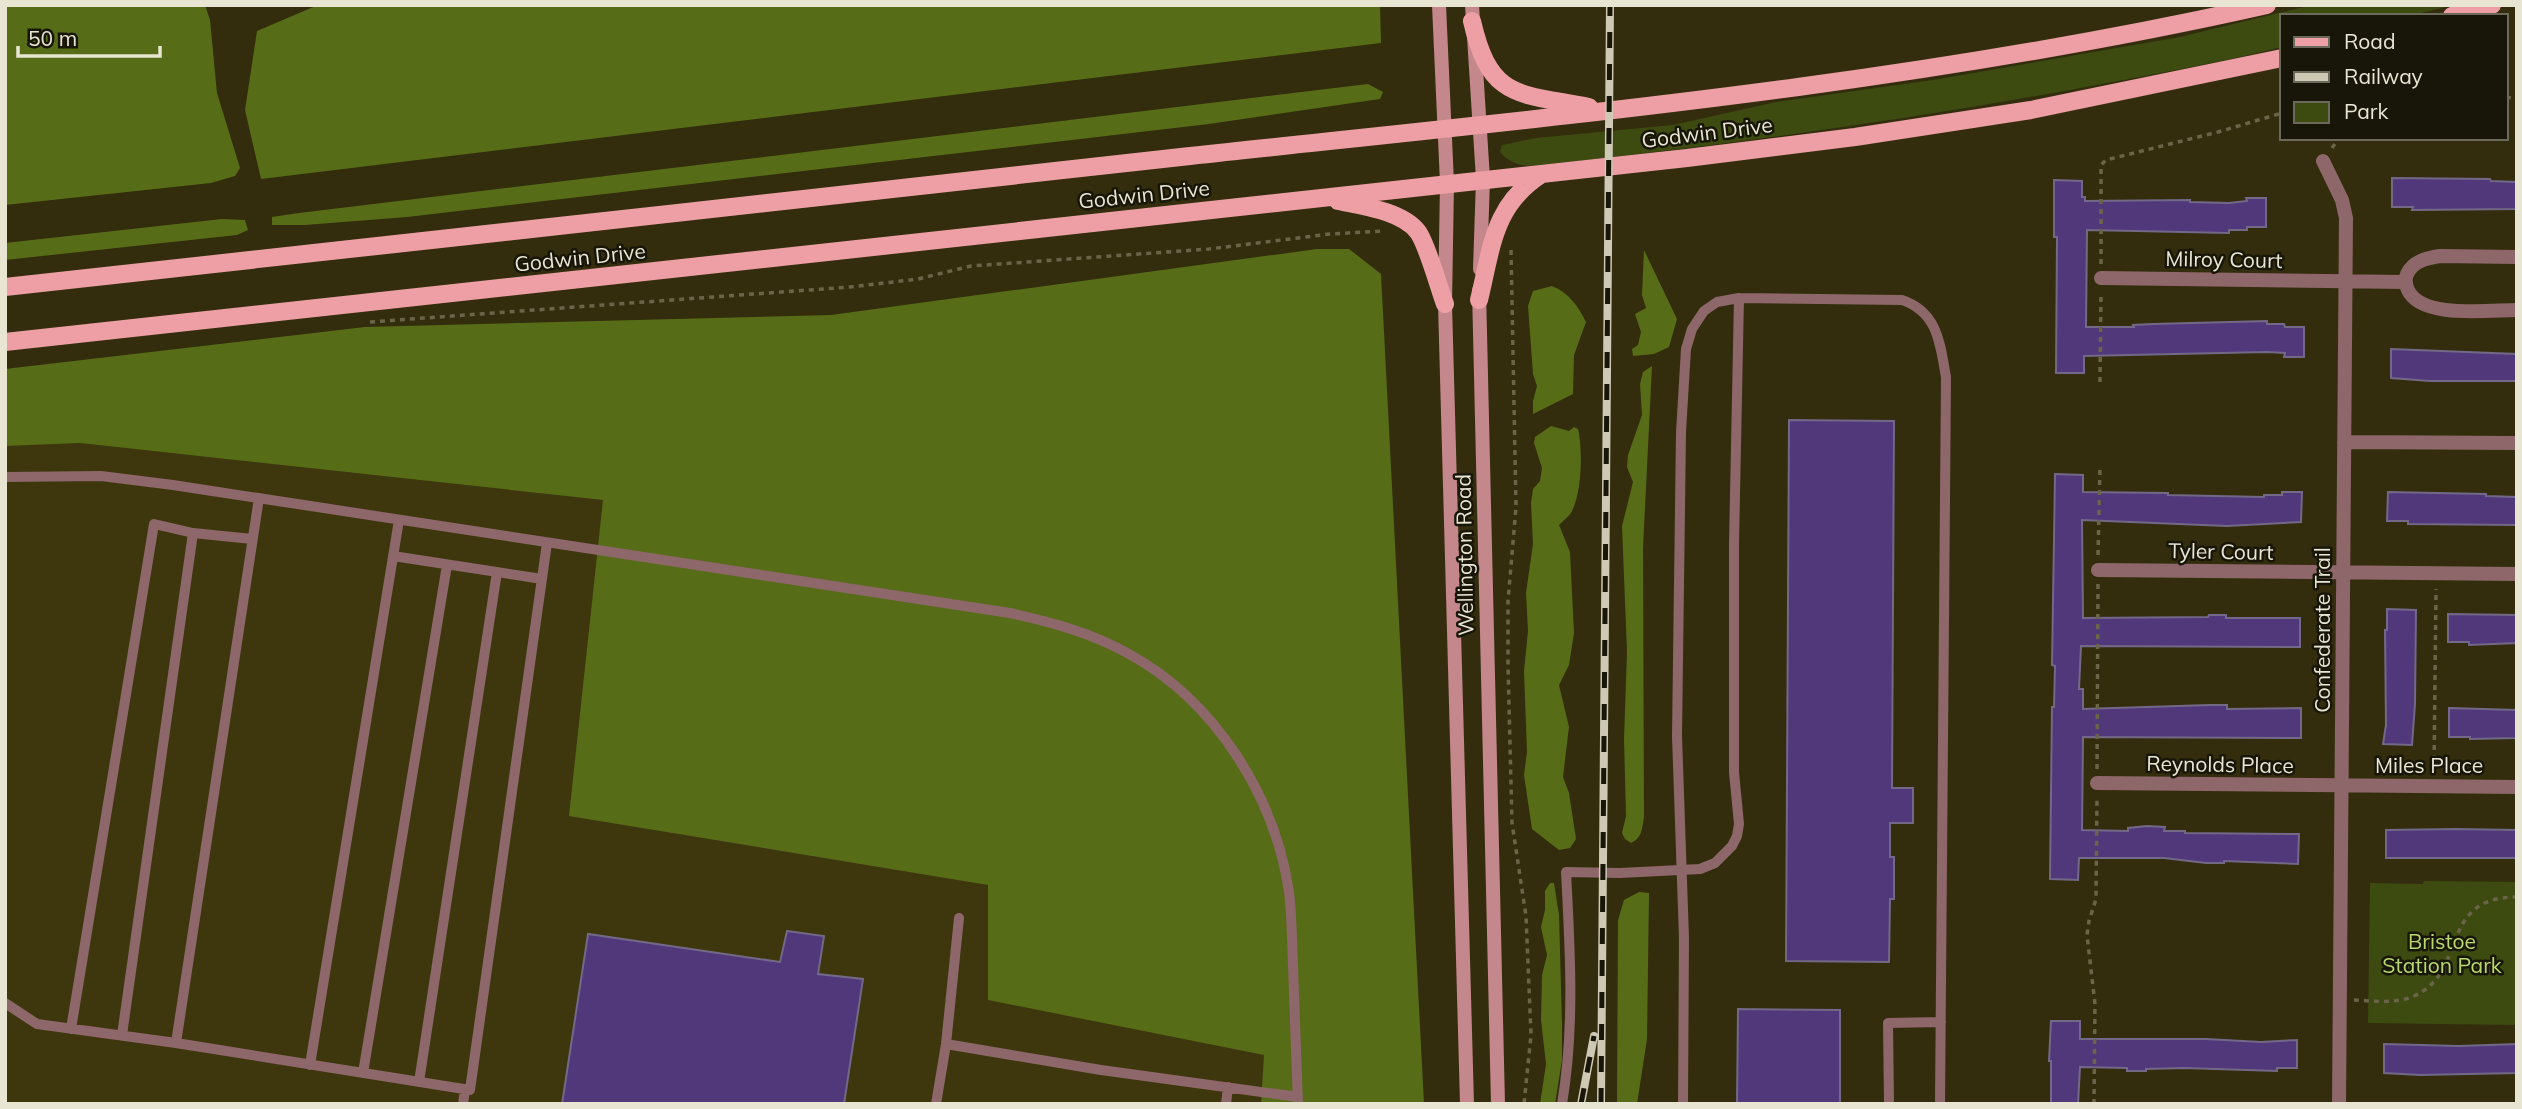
<svg xmlns="http://www.w3.org/2000/svg" width="2522" height="1109" font-family="Mulish,sans-serif">
  <style>
    .built { fill: #3e370e }
    .green { fill: #3d4b11 }
    .forest { fill: #576c17 }
    .building { fill: #51387b; stroke: #726887; stroke-width: 2 }
    .lines { fill: none; stroke-linecap: round; stroke-linejoin: round }
    .path { stroke: #6a6449; stroke-width: 3.5; stroke-dasharray: 5 5; stroke-linecap: butt }
    .service { stroke: #8d6769; stroke-width: 10 }
    .minor { stroke: #8d6769; stroke-width: 14 }
    .secondary { stroke: #c4878b; stroke-width: 14 }
    .primary { stroke: #ed9fa5; stroke-width: 18 }
    .rail-casing { stroke: #cdc9b5; stroke-width: 8 }
    .rail { stroke: #181608; stroke-width: 5; stroke-dasharray: 16; stroke-linecap: butt }
    .labels { text-anchor: middle; dominant-baseline: central; stroke-width: 5; stroke-linejoin: round; paint-order: stroke }
    .street-label { font-size: 21px; fill: #e8e5d3; stroke: #181608 }
    .park-label { font-size: 21px; fill: #bad96d; stroke: #181608 }
  </style>
  <rect width="100%" height="100%" fill="#332d0d"/>
  <path class="built" d="M80 443 603 500 1342 1104H5V446Z"/>
  <path class="green" d="M2312 5H2454L2409 16H2282V47C2214 64 2144 76 2075 89 1894 122 1713 147 1530 166 1518 165 1508 162 1500 152L1502 145 1536 138 1673 125 1776 102 1933 80 2180 37Z
    M2424 881 2517 882V1025L2368 1023 2370 883 2423 884Z"/>
  <path class="forest" d="M5 5H205L210 20 217 93 240 168 235 176 211 183 5 205Z
    M318 5H1380L1381 43 261 179 245 110 257 31Z
    M1368 84 1383 92 1380 99 1209 124 407 217 305 225H272V217L299 213Z
    M222 219 245 220 248 230 237 235 5 260V243Z
    M1317 249H1349L1381 274 1424 1104H1261L1264 1055 988 1000V885L569 816 603 500 80 443 5 446V369L365 327 831 315Z
    M1644 250 1677 319 1669 347 1654 354 1633 356 1632 349 1638 345 1641 332 1635 314 1646 308 1642 295Z
    M1552 286C1568 292 1579 307 1586 322L1574 355 1573 394 1533 414V401L1537 386 1533 374 1528 306 1533 291Z
    M1652 366 1643 548 1644 817C1642 829 1642 838 1631 843L1625 839 1622 833 1626 816 1624 739 1627 652 1622 526 1633 482 1627 467 1628 455 1642 415 1640 384 1643 372Z
    M1551 426 1569 431 1574 427 1578 429C1583 450 1582 493 1571 513 1568 517 1563 521 1559 525L1570 552 1574 633 1569 665 1559 685 1569 727 1563 777 1569 793 1576 839 1570 848 1559 850 1532 829 1524 775 1527 752 1524 671 1528 631 1526 593 1533 544 1531 503 1533 489 1540 481 1542 468 1534 443 1535 437Z
    M1550 883H1554L1559 915 1562 1024V1060L1555 1104H1540L1546 1064 1541 1020 1542 975 1547 955 1541 927 1545 910V891Z
    M1639 892 1649 893 1647 1039 1637 1104H1617L1618 920 1624 900Z"/>
  <path class="building" d="M2392 178 2490 179 2491 181 2517 182V209L2412 210 2413 207H2392Z
    M2054 180 2082 181V197H2085V201L2190 200V202L2229 203 2247 201 2246 198H2266V227H2247V230H2229V233L2087 230 2086 327H2134L2133 325 2153 324 2267 321V324H2284L2285 327H2304V357H2284L2285 353 2267 352 2084 356V373H2056L2057 237H2054Z
    M2391 349 2517 354V381H2430L2391 378Z
    M1789 420 1894 421 1892 788H1913V823H1890V857H1894V899H1890L1889 962 1786 961Z
    M2055 474 2083 475V492L2168 493V495L2264 497V495H2282V492H2302L2301 522 2227 526 2082 520 2083 618 2208 617 2209 615H2226V618H2300V647L2081 646 2079 689H2083V709L2209 705H2227V709L2301 708V738L2083 737 2082 830 2128 831V828L2147 826 2165 827 2164 831H2185V833L2299 834 2298 864 2224 861V863H2206L2164 858H2079L2078 880 2050 879 2052 707H2054L2055 666 2052 665Z
    M2388 492 2486 494V496L2517 497V525L2408 524V521H2387Z
    M2387 609 2416 610 2415 704 2412 745 2383 744 2386 725 2385 630H2387Z
    M2448 614 2517 615V643L2469 645V642H2448Z
    M2449 708 2517 710V738L2470 739V737H2449Z
    M2456 829 2517 830V858H2386V830Z
    M787 931 824 936 818 974 863 979 844 1104H562L588 934 780 962Z
    M1738 1009 1840 1010V1104H1737Z
    M2051 1021H2080V1039H2206L2261 1042 2297 1040V1068H2277V1071L2184 1068 2146 1069V1071H2127V1068L2080 1067 2078 1104H2051V1061H2049Z
    M2384 1044 2459 1046 2517 1044V1073L2420 1075 2384 1073Z"/>
  <g class="lines">
    <path class="path" d="M2506 97 2517 99
      M2332 148 2339 138
      M1511 250 1516 507 1508 601V665L1512 823 1526 916 1531 1035 1524 1104
      M2101 264V165L2106 160 2218 132 2282 113
      M370 322 850 287 918 279 971 266 1209 249 1330 234 1383 231
      M2100 382 2101 293
      M2098 555 2100 466
      M2097 769 2098 584
      M2434 770 2436 589
      M2354 1000C2373 1001 2396 1004 2414 996 2469 972 2437 897 2517 897
      M2094 1104 2095 1004 2087 935 2089 921 2096 899 2097 797"/>
    <path class="service" d="M5 477 101 476 173 485 1010 613C1051 622 1092 633 1129 654 1215 701 1275 796 1289 892 1292 917 1292 942 1293 966 1295 1012 1296 1058 1298 1104
      M393 556 542 579
      M5 1003 37 1024 176 1043 470 1090 547 543
      M71 1029 154 524 193 533
      M122 1035 193 533 252 539
      M176 1043 259 498
      M946 1044 1101 1070 1298 1097
      M310 1065 399 520
      M363 1073 447 565
      M419 1082 497 572
      M463 1104 465 1090
      M936 1104 946 1044 959 918
      M1226 1104 1228 1087
      M1562 1104C1575 1027 1570 949 1566 872L1620 873 1700 869 1715 863 1732 846 1737 836 1739 824 1734 772V544L1739 298
      M1683 1104 1684 938 1677 736 1681 432 1686 349 1692 329 1704 311 1717 302 1739 298 1902 300C1938 312 1940 344 1946 377L1940 1104
      M1889 1104 1888 1023 1941 1022"/>
    <path class="minor" d="M2323 161 2342 200 2346 218 2339 1104
      M2517 257 2440 256C2427 258 2413 261 2407 274 2405 279 2405 284 2408 290 2421 319 2488 310 2517 310
      M2101 278 2405 282
      M2344 442 2517 443
      M2098 570 2517 574
      M2097 783 2517 787"/>
    <path class="secondary" d="M1439 5 1447 183 1445 304 1467 1104
      M1472 5 1483 179 1480 269
      M1479 290 1498 1104"/>
    <path class="primary" d="M2452 16 2492 5
      M1472 21C1490 100 1518 93 1589 107
      M1338 201C1362 206 1402 211 1418 232 1427 244 1439 288 1445 304
      M5 287C400 245 795 199 1190 156 1550 117 1912 85 2267 5
      M1479 300C1492 247 1493 205 1542 174
      M5 342 1687 158 1855 137 2031 110 2282 58"/>
    <g class="rail-casing">
      <path id="rail" d="M1581 1104 1594 1036
        M1601 1104 1610 5"/>
    </g>
    <use href="#rail" class="rail"/>
  </g>
  <g class="labels">
    <g class="street-label">
      <text transform="translate(1707 132) rotate(-7)">Godwin Drive</text>
      <text transform="translate(1144 194) rotate(-6)">Godwin Drive</text>
      <text transform="translate(580 257) rotate(-6)">Godwin Drive</text>
      <text transform="translate(2224 259) rotate(1)">Milroy Court</text>
      <text transform="translate(2221 551) rotate(1)">Tyler Court</text>
      <text transform="translate(1464 555) rotate(-91)">Wellington Road</text>
      <text transform="translate(2322 630) rotate(-90)">Confederate Trail</text>
      <text transform="translate(2220 764) rotate(1)">Reynolds Place</text>
      <text x="2429" y="765">Miles Place</text>
    </g>
    <g class="park-label">
      <text x="2442" y="941">Bristoe<tspan x="2442" dy="24">Station Park</tspan></text>
    </g>
  </g>
  <rect width="2522" height="1109" fill="none" stroke="#e8e5d3" stroke-width="14"/>
  <rect x="2280" y="14" width="228" height="126" fill="#181608" stroke="#6b6959" stroke-width="2"/>
  <rect x="2294" y="37" width="35" height="10" fill="#ed9fa5" stroke="#6b6959" stroke-width="2"/>
  <text x="2344" y="49" font-size="21" fill="#e8e5d3">Road</text>
  <rect x="2294" y="72" width="35" height="10" fill="#cdc9b5" stroke="#6b6959" stroke-width="2"/>
  <text x="2344" y="84" font-size="21" fill="#e8e5d3">Railway</text>
  <rect x="2294" y="102" width="35" height="21" fill="#3d4b11" stroke="#6b6959" stroke-width="2"/>
  <text x="2344" y="119" font-size="21" fill="#e8e5d3">Park</text>
  <path d="M18 46v10h142v-10" fill="none" stroke="#e8e5d3" stroke-width="3.5"/>
  <text x="28" y="46" font-size="21" fill="#e8e5d3" stroke="#181608" stroke-width="5" paint-order="stroke">50 m</text>
</svg>
